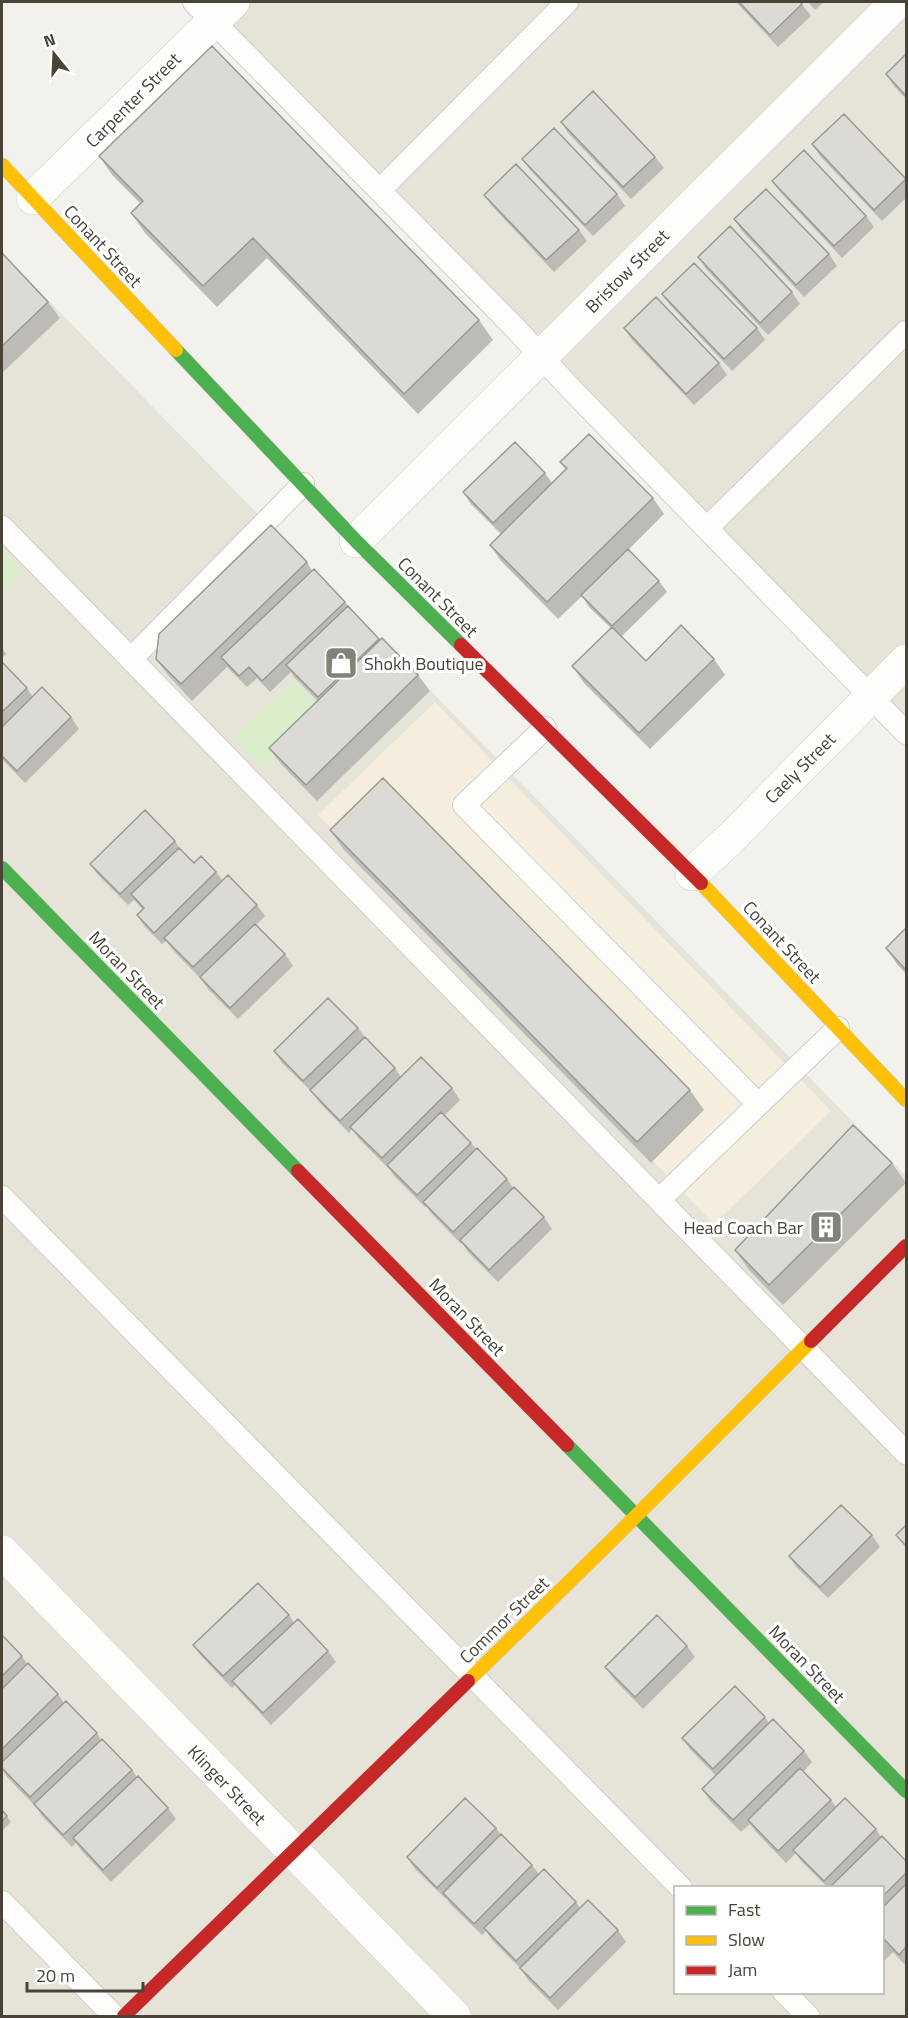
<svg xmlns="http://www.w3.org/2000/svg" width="908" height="2018" font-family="'Titillium Web',sans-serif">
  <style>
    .residential { fill: #e6e3d9; fill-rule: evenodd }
    .commercial { fill: #f5eedf }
    .green { fill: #dcedcc }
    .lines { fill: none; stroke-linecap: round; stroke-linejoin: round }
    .lane-casing { stroke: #d0cfc9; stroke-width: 24 }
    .street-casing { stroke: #d0cfc9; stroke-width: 34 }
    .fast-casing { stroke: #d2cfc3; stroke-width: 15 }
    .slow-casing { stroke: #d2cfc3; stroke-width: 15 }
    .jam-casing { stroke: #d2cfc3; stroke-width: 15 }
    .lane { stroke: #fdfdfc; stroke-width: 22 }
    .street { stroke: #fdfdfc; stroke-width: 33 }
    .fast { stroke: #4caf50; stroke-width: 14 }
    .slow { stroke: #ffc107; stroke-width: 14 }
    .jam { stroke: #c62828; stroke-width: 14 }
    .wall { fill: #bdbbb6 }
    .building { fill: #dcdad4; stroke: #9a9994; stroke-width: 1.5 }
    .labels { text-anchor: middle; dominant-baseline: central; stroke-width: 6; stroke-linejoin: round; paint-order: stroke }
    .street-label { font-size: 18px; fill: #494437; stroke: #fff }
    .poi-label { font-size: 18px; fill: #494437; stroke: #fff; text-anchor: start }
  </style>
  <rect width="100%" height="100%" fill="#f2f1ec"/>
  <path class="residential" d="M200 2H906V717Z
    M2 253 906 1176V2016H2ZM676 1888H882V1992H676Z"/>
  <path class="commercial" d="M435 702 831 1111 714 1224 318 815Z"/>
  <path class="green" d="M2 549 24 572 2 594Z
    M294 679 325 712 264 770 233 738Z"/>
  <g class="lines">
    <g class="lane-casing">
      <path id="lane" d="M194 2 517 330 570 388 906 733
        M380 190 567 2
        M2 527 906 1453
        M707 528 906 332
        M131 659 303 484
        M545 728 464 805 758 1104
        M2 1197 681 1888
        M659 1200 838 1028
        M2 1902 114 2016
        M784 1992 808 2016"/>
    </g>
    <g class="street-casing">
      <path id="street" d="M33 198 233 2
        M356 541 897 2
        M692 874 730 839 906 661
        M2 1552 454 2016"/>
    </g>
    <g class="fast-casing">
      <path id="fast" d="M176 350 356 541 461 645
        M2 868 298 1171
        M567 1445 906 1791"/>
    </g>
    <g class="slow-casing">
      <path id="slow" d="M2 165 176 350
        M701 883 906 1100
        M468 1681 613 1539 811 1341"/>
    </g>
    <g class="jam-casing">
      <path id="jam" d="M461 645 701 883
        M298 1171 567 1445
        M811 1341 906 1246
        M124 2016 468 1681"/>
    </g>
    <use href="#lane" class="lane"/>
    <use href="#street" class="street"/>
    <use href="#fast" class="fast"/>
    <use href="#slow" class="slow"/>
    <use href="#jam" class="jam"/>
  </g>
  <path class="wall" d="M736 2H800L811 16 778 47Z
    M808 2H824L815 10Z
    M906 54V99L894 86 886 74Z
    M561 122 655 157 664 168 631 199 569 134Z
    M812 144 906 179V198L882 221 820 156Z
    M99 156 479 320 493 340 418 414 267 258 217 307 145 233 131 213 140 203 113 176Z
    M522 159 617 194 625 206 593 236 530 170Z
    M772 181 866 216 874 227 842 258 780 192Z
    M484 195 579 230 587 241 554 272 492 206Z
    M734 219 829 254 837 266 804 297 742 231Z
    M2 253 48 302 60 318 2 373Z
    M698 257 792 292 800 304 768 335 706 269Z
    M662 294 757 328 765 340 732 371 670 305Z
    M624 328 719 363 727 375 694 405 632 340Z
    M560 462 653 498 664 514 628 550 659 581 667 592 621 637 646 661 714 659 725 675 650 749 584 683 572 666 611 628 589 607 582 596 558 619 501 561 490 545 501 534 471 504 463 492 545 473 552 483 566 470Z
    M307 562 312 571 345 602 350 609 379 640 418 675 430 691 317 801 281 764 269 748 318 701 294 677 291 672 270 692 257 678 247 687 227 667 192 701 168 675 156 659Z
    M2 648 6 654 2 658Z
    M2 662 27 688 32 696 71 717 79 729 25 783 2 759Z
    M330 830 690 1090 704 1110 651 1163 344 850Z
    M175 841 182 852 194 863 216 872 222 880 257 905 265 916 256 925 285 954 293 966 238 1019 208 989 201 979 172 949 166 941 162 944 145 927 137 915 143 910 134 900 128 905 98 875 90 864Z
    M906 928V974L897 964 886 948Z
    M358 1028 365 1037 395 1068 401 1077 452 1088 460 1100 445 1115 471 1143 476 1149 507 1179 513 1188 544 1217 552 1229 498 1282 468 1252 462 1243 461 1244 431 1213 426 1206 425 1207 395 1177 390 1170 359 1139 352 1129 349 1133 319 1102 312 1092 282 1063 274 1051Z
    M892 1163 906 1183 783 1305 749 1270 735 1250Z
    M872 1535 880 1547 828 1598 797 1568 789 1556Z
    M289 1615 294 1623 328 1651 336 1662 271 1725 241 1693 235 1685 232 1688 201 1656 193 1645Z
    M2 1635 22 1656 27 1664 58 1694 64 1703 97 1733 101 1740 132 1770 137 1777 168 1808 176 1819 111 1882 81 1850 76 1843 72 1847 42 1816 36 1807 7 1777 2 1769Z
    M687 1646 695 1657 643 1709 613 1678 605 1667Z
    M765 1717 769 1723 804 1751 812 1762 803 1772 831 1800 836 1807 876 1829 881 1837 906 1861V1966L893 1952 885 1960 882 1957V1887H827L801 1861 796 1853 786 1863 756 1832 750 1824 741 1832 710 1801 702 1789 716 1776 690 1749 682 1738Z
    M2 1810 11 1822 2 1831Z
    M496 1828 501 1835 532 1865 539 1874 576 1902 580 1908 618 1930 626 1942 558 2010 528 1980 521 1969 492 1940 486 1931 482 1935 451 1905 446 1898V1899L415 1869 407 1857Z"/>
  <path class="building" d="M739 2H800L802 4 770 35Z
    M212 46 479 320 404 394 253 238 203 286 131 213 143 201 99 156Z
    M906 54V96L886 74Z
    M593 91 655 157 623 187 561 122Z
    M844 114 906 179 874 210 812 144Z
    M554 128 617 194 585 225 522 159Z
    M804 150 866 216 834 246 772 181Z
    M516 164 579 230 546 260 484 195Z
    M766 189 829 254 796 285 734 219Z
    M730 226 792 292 760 323 698 257Z
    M2 253 48 302 2 346Z
    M694 263 757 328 724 359 662 294Z
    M656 297 719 363 686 394 624 328Z
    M589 434 653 498 547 602 490 545 567 468 560 462Z
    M515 442 545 473 493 523 463 492Z
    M271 525 307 562 181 684 156 659 159 634Z
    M628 549 659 581 612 626 581 595Z
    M314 569 345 602 262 681 249 667 239 676 221 657Z
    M348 606 379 639 318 697 286 665Z
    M681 625 714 659 639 733 572 666 612 627 646 661Z
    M382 638 418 675 306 785 269 748Z
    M2 662 27 688 2 712Z
    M42 687 71 717 17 771 2 756V727Z
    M383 778 690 1090 637 1142 330 830Z
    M145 810 175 841 120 894 90 864Z
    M179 848 194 863 201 856 216 872 154 933 137 915 144 908 131 894Z
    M228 875 257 905 193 967 164 938Z
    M255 924 285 954 230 1008 200 977Z
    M906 928V970L886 948Z
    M328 998 358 1028 303 1081 274 1051Z
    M365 1037 395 1068 340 1121 310 1090Z
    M421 1057 452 1088 382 1158 350 1127Z
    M441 1112 471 1143 417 1195 387 1165Z
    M853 1125 892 1163 769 1285 735 1250Z
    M477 1148 507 1179 453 1232 423 1202Z
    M514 1187 544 1217 489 1270 460 1240Z
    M841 1505 872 1535 820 1587 789 1556Z
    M906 1525V1546L896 1535Z
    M258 1583 289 1615 223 1676 193 1645Z
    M657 1615 687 1646 635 1697 605 1667Z
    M298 1619 328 1651 263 1713 232 1681Z
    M2 1635 22 1656 2 1676Z
    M28 1663 58 1694 2 1749V1689Z
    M735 1686 765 1717 713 1769 682 1738Z
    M66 1701 97 1733 30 1797 2 1768V1762Z
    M773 1719 804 1751 733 1820 702 1789Z
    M102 1739 132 1770 63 1835 34 1804Z
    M800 1768 831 1800 778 1851 748 1820Z
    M138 1776 168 1808 103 1870 73 1838Z
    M465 1798 496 1828 437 1888 407 1857Z
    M845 1798 876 1829 824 1881 793 1850Z
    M2 1810 7 1816 2 1821Z
    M501 1834 532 1865 474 1924 443 1893Z
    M882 1836 906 1861V1873L882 1897V1887H830Z
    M544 1869 576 1902 516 1961 484 1928Z
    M906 1884V1947L899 1955 885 1940 882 1943V1908Z
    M588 1900 618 1930 550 1998 520 1968Z"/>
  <defs>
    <g id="shop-square" transform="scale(1.725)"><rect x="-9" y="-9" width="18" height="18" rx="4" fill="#848176" stroke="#fff"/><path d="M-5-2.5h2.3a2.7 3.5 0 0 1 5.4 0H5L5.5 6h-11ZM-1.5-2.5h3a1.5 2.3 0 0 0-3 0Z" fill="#fff"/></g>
    <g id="building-square" transform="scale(1.725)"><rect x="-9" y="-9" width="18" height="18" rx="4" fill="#848176" stroke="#fff"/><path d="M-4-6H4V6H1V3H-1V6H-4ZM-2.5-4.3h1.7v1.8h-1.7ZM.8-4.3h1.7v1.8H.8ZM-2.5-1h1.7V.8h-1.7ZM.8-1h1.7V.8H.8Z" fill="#fff"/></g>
  </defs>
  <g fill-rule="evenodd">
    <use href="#shop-square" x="341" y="663"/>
    <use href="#building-square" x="826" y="1227"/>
  </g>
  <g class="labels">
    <g class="street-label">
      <text transform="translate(133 100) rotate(-45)">Carpenter Street</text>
      <text transform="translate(103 246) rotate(47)">Conant Street</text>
      <text transform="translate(627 271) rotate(-45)">Bristow Street</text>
      <text transform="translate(438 597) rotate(45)">Conant Street</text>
      <text transform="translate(800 768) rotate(-45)">Caely Street</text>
      <text transform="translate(782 942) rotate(47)">Conant Street</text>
      <text transform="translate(127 970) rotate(46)">Moran Street</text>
      <text transform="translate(467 1317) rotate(46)">Moran Street</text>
      <text transform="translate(504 1620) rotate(-44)">Commor Street</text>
      <text transform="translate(807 1664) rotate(46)">Moran Street</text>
      <text transform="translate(227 1785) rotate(46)">Klinger Street</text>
    </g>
    <g class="poi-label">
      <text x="364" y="663">Shokh Boutique</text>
      <text x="803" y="1227" text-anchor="end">Head Coach Bar</text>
    </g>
  </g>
  <rect width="908" height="2018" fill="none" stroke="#494437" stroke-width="6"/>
  <rect x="674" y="1886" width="210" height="108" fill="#ffffff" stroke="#b6b4af" stroke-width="1.5"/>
  <rect x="686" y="1906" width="30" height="9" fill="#4caf50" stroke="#b6b4af" stroke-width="1.5"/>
  <text x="728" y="1916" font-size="18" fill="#494437">Fast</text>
  <rect x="686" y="1936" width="30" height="9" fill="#ffc107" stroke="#b6b4af" stroke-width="1.5"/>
  <text x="728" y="1946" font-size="18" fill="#494437">Slow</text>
  <rect x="686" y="1966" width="30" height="9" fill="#c62828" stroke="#b6b4af" stroke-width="1.5"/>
  <text x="728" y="1976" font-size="18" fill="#494437">Jam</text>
  <g transform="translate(54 54) rotate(342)" stroke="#ffffff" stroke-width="4.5" paint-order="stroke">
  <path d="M0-4.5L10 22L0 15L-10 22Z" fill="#494437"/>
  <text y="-9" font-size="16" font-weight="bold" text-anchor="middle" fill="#494437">N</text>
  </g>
  <path d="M27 1982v9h116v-9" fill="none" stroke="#494437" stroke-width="3"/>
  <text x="36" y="1982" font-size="18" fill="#494437" stroke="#ffffff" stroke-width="4.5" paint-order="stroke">20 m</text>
</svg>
